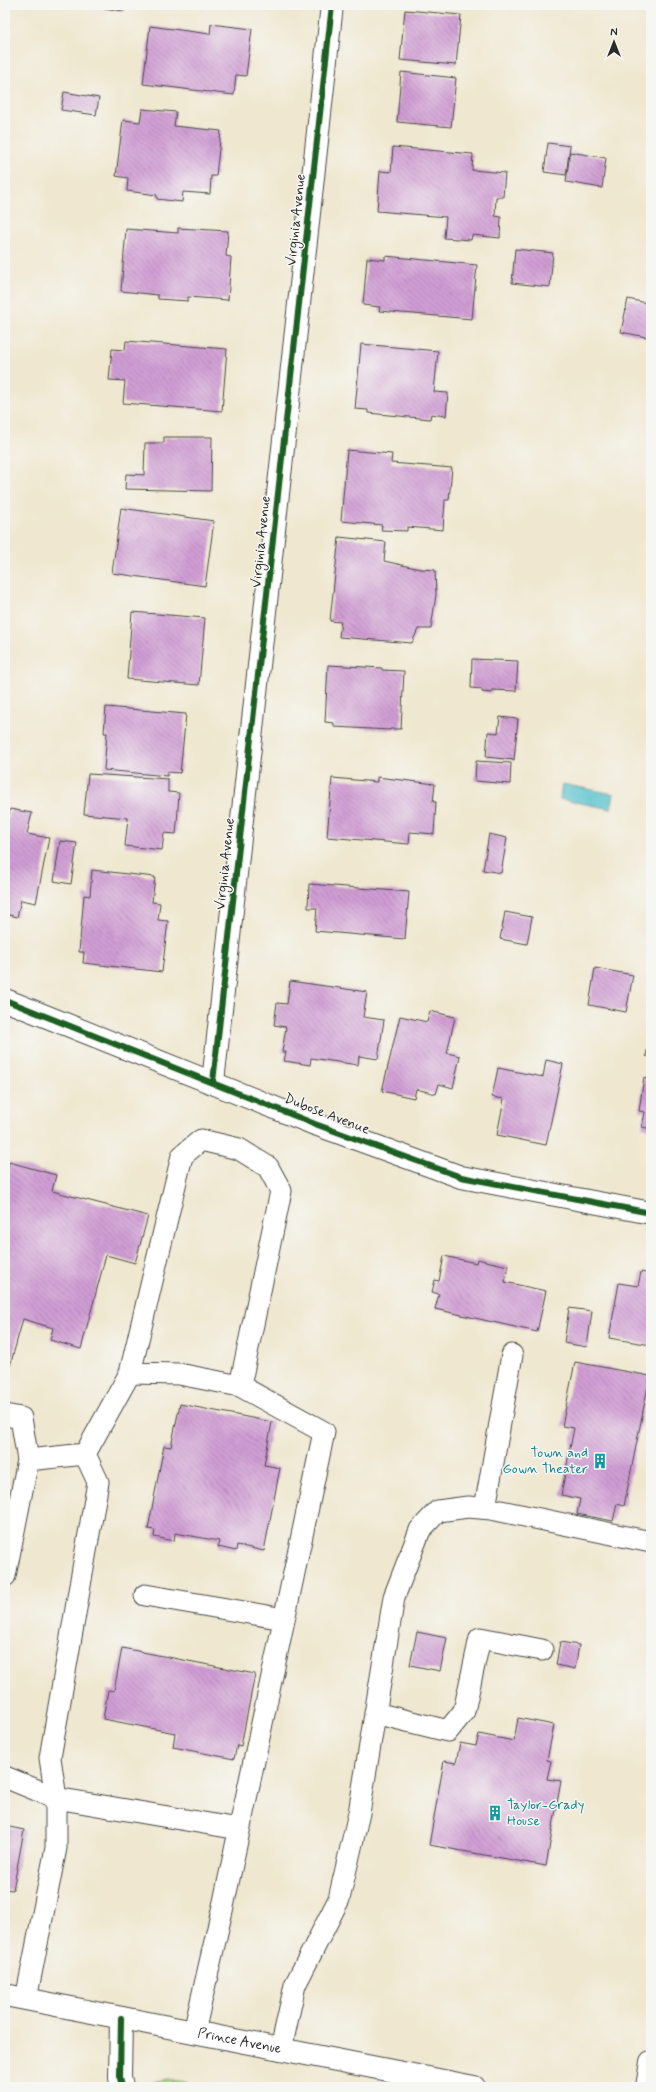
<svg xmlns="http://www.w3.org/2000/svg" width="656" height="2092" font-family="Mynerve,sans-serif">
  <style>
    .park { fill: url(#park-crowns); stroke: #607a52 }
    .water { fill: #54c1cc; stroke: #40767c }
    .building { fill: url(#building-back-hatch) }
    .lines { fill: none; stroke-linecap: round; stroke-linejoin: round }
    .service-casing { stroke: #484744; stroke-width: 23 }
    .minor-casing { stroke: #484744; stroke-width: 24 }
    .secondary-casing { stroke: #484744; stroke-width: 24 }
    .service { stroke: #fff; stroke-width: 21 }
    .minor { stroke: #fff; stroke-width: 22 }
    .secondary { stroke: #fff; stroke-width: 22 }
    .cycleway-casing { stroke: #f6f6f2; stroke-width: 8 }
    .cycleway { stroke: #1b5e20; stroke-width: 6 }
    .labels { text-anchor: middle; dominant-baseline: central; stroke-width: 3; stroke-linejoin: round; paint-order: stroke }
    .street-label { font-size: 14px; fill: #2b2b2b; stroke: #f6f6f2 }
    .culture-label { font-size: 14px; fill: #0d838f; stroke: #f6f6f2; text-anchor: end }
  </style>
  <defs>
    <pattern id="park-crowns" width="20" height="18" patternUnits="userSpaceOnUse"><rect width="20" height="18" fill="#96c878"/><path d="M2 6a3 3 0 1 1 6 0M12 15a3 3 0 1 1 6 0" fill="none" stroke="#7ba363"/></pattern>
    <pattern id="building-back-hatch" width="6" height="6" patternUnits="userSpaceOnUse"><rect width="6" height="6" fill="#d09dd4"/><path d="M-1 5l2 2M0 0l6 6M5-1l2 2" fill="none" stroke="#a980ac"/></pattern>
  </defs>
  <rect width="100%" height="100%" fill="#f6f6f2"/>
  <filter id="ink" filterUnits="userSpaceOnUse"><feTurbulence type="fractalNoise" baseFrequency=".025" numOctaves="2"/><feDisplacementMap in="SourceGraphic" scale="8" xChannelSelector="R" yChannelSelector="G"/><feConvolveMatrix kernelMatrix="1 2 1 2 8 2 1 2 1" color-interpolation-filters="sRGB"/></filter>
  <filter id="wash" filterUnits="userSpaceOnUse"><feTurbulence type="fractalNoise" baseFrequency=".012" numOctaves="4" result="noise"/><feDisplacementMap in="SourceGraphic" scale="16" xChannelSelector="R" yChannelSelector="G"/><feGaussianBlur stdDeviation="0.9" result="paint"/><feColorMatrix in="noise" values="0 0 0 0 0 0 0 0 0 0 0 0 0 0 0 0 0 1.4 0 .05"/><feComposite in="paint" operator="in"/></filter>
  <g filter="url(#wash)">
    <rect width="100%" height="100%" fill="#efe7cf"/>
    <path class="park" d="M168 2079 209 2087H147L152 2082Z"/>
    <path class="water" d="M562 784 614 794 611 809 560 799Z"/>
    <g id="blocks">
      <path class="building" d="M84 5H124V11Z
        M405 10 461 15 456 65 400 60Z
        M211 24 252 29 246 76 236 75 234 95 143 84 150 26 210 34Z
        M401 72 456 78 451 127 397 122Z
        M64 92 99 98 96 115 61 110Z
        M142 109 176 112 174 126 221 131 216 176H211L210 194 183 192 182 202 157 199V195L127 191 128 178 116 176 123 120 140 122Z
        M548 143 570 146 566 175 544 172Z
        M393 147 473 154 472 170 505 173 503 197H496L495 216 501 217 500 238 472 235 471 240 444 238 446 217 377 211 380 171 391 172Z
        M570 152 606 158 602 188 566 182Z
        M178 228 228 231 226 256 231 257 228 300 188 297V301L158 299V295L121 291 126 229 178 233Z
        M515 249 553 253 550 287 512 283Z
        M385 256 477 265 472 319 379 311 380 307 363 305 367 258 385 260Z
        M628 299 651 304V338L621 332Z
        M126 341 227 349 222 411 123 403 125 381 109 380 112 349 125 350Z
        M361 344 438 351 434 392 448 393 446 416 431 414 430 419 368 413V410L355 409Z
        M164 437H212L211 491 125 489 126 474 144 475 145 443H164Z
        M347 450 392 454 391 463 452 468 449 500H445L443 530 407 527V531L381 530 382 525 341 521Z
        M121 508 214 521 205 586 112 573Z
        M339 537 386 542 384 561 420 569 435 570 436 594 431 629H418L412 643 339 637 341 622 330 621Z
        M132 612 205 618 199 685 127 679Z
        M472 659 518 661 516 691 492 690V693L482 692V689L471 688Z
        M328 665 382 668V670L404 671 401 729H390V730L334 727V723L325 722Z
        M106 707 186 714 180 773 167 772V776L104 770 107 733H104Z
        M500 717 518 719 514 760 486 757 488 732 498 733Z
        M476 761 511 763 510 784 475 781Z
        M88 774 168 779V792L179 793 177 824 176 834 164 833 162 850 125 846 128 818 84 814Z
        M377 777 435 784 433 802H436L434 834 410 832 409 844 327 837 332 778 377 782Z
        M10 809 32 813 27 834 49 838 36 903 21 900 17 917 5 914V824H7Z
        M489 834 507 838 501 873 483 870Z
        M60 841 77 843 71 884 54 881Z
        M92 870 155 877 152 902 160 903 158 920 168 921 162 972 83 963 84 952H79L84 895 90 896Z
        M309 884 409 892 405 939 315 931 317 908H308Z
        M505 912 532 917 527 944 500 939Z
        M595 968 633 975 626 1012 589 1005Z
        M290 981 367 992 363 1017 384 1020 378 1059 359 1056 358 1065 311 1058 310 1065 284 1061 286 1052H282L286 1027 274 1025 277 1003 287 1004Z
        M430 1011 455 1017 447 1053 460 1056 453 1088 439 1084 436 1094 416 1089 414 1098 382 1091 400 1016 427 1022Z
        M650 1035H651V1057L646 1056Z
        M546 1060 563 1064 546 1145 497 1135 504 1099 492 1097 498 1068 543 1077Z
        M644 1077 651 1079V1129L642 1127 645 1112 639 1111Z
        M9 1162 56 1175 52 1191 148 1216 135 1263 106 1255 81 1349 50 1340 53 1328 23 1319 10 1366 5 1364V1177Z
        M444 1256 476 1263 477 1259 508 1266 505 1282 546 1291 537 1332 435 1309 439 1294 432 1292 435 1280 439 1281Z
        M641 1272 651 1274V1345L609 1338 619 1283 638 1286Z
        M569 1308 592 1311 587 1347 564 1343Z
        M575 1362 650 1376 624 1506 617 1504 613 1521 577 1514 580 1499 561 1495 574 1428 562 1426Z
        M180 1404 272 1422 264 1465 280 1468 264 1551 237 1545 236 1551 218 1547 219 1541 175 1533 174 1541 154 1537 155 1530 148 1529 164 1446 171 1447Z
        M417 1632 447 1638 440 1671 410 1665Z
        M560 1642 579 1645 575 1669 556 1665Z
        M122 1648 255 1674 241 1746 237 1745 234 1759 173 1747 175 1733 103 1719 108 1690 114 1691Z
        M518 1718 554 1725 547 1760 551 1761 547 1779 561 1781 546 1866 429 1845 444 1761 456 1763 460 1743 476 1746 479 1734 514 1741Z
        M5 1826 24 1830 13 1890 5 1889Z"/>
    </g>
  </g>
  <g filter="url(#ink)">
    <use href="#blocks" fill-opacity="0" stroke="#484744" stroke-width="1"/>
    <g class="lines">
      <g class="service-casing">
        <path id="service" d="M130 1373 182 1156 201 1140 239 1149 268 1167 281 1191 240 1386
          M5 1415 21 1418 28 1460 5 1576
          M28 1460 85 1454 130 1373 179 1374 240 1386 324 1432 224 1902 194 2032
          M485 1508 512 1355
          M145 1595 284 1619
          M375 1713 448 1731 464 1711 480 1638 542 1650
          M5 1777 56 1798 239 1829
          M26 1999 56 1848V1798L50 1758 98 1482 85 1454
          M281 2049 295 1985 339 1899 359 1813 394 1597 420 1530 438 1511 468 1507 491 1509 651 1542"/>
      </g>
      <g class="minor-casing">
        <path id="minor" d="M5 1000 315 1124 461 1177 651 1213
          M213 1082 332 5
          M121 2018 120 2078 122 2087
          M647 2087 651 2062"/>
      </g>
      <g class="secondary-casing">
        <g id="secondary">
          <path id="s1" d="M5 1995 474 2087"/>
        </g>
      </g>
      <use href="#service" class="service"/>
      <use href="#minor" class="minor"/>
      <use href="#secondary" class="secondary"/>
      <g class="cycleway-casing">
        <path id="cycleway" d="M5 1000 315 1124 461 1177 651 1213
          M213 1082 332 5
          M121 2018 120 2078 122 2087"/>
      </g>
      <use href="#cycleway" class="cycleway"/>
    </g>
  </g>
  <defs>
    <g id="building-bare" transform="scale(1.2)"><path d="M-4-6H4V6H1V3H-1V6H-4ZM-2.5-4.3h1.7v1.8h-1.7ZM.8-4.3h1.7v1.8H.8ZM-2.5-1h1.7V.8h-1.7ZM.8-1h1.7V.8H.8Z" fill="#0f9aa8" stroke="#f6f6f2" stroke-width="2.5" paint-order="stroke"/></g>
  </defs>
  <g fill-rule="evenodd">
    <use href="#building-bare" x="600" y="1461"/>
    <use href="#building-bare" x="495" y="1813"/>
  </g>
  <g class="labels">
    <g class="street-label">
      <text transform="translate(296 220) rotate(-84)">Virginia Avenue</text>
      <text transform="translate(261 542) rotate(-84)">Virginia Avenue</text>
      <text transform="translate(225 864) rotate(-84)">Virginia Avenue</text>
      <text transform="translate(327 1114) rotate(21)">Dubose Avenue</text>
      <text stroke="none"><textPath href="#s1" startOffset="239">Prince Avenue</textPath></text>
    </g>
    <g class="culture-label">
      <text x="588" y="1453">Town and<tspan x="588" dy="16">Gown Theater</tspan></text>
      <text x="507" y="1805" text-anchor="start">Taylor-Grady<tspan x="507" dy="16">House</tspan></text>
    </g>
  </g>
  <rect width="656" height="2092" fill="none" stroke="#f6f6f2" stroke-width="20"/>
  <g transform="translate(614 42)" stroke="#f6f6f2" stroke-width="3" paint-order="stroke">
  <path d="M0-3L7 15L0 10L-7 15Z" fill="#2b2b2b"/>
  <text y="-6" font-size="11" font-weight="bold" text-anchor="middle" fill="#2b2b2b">N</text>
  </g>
</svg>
